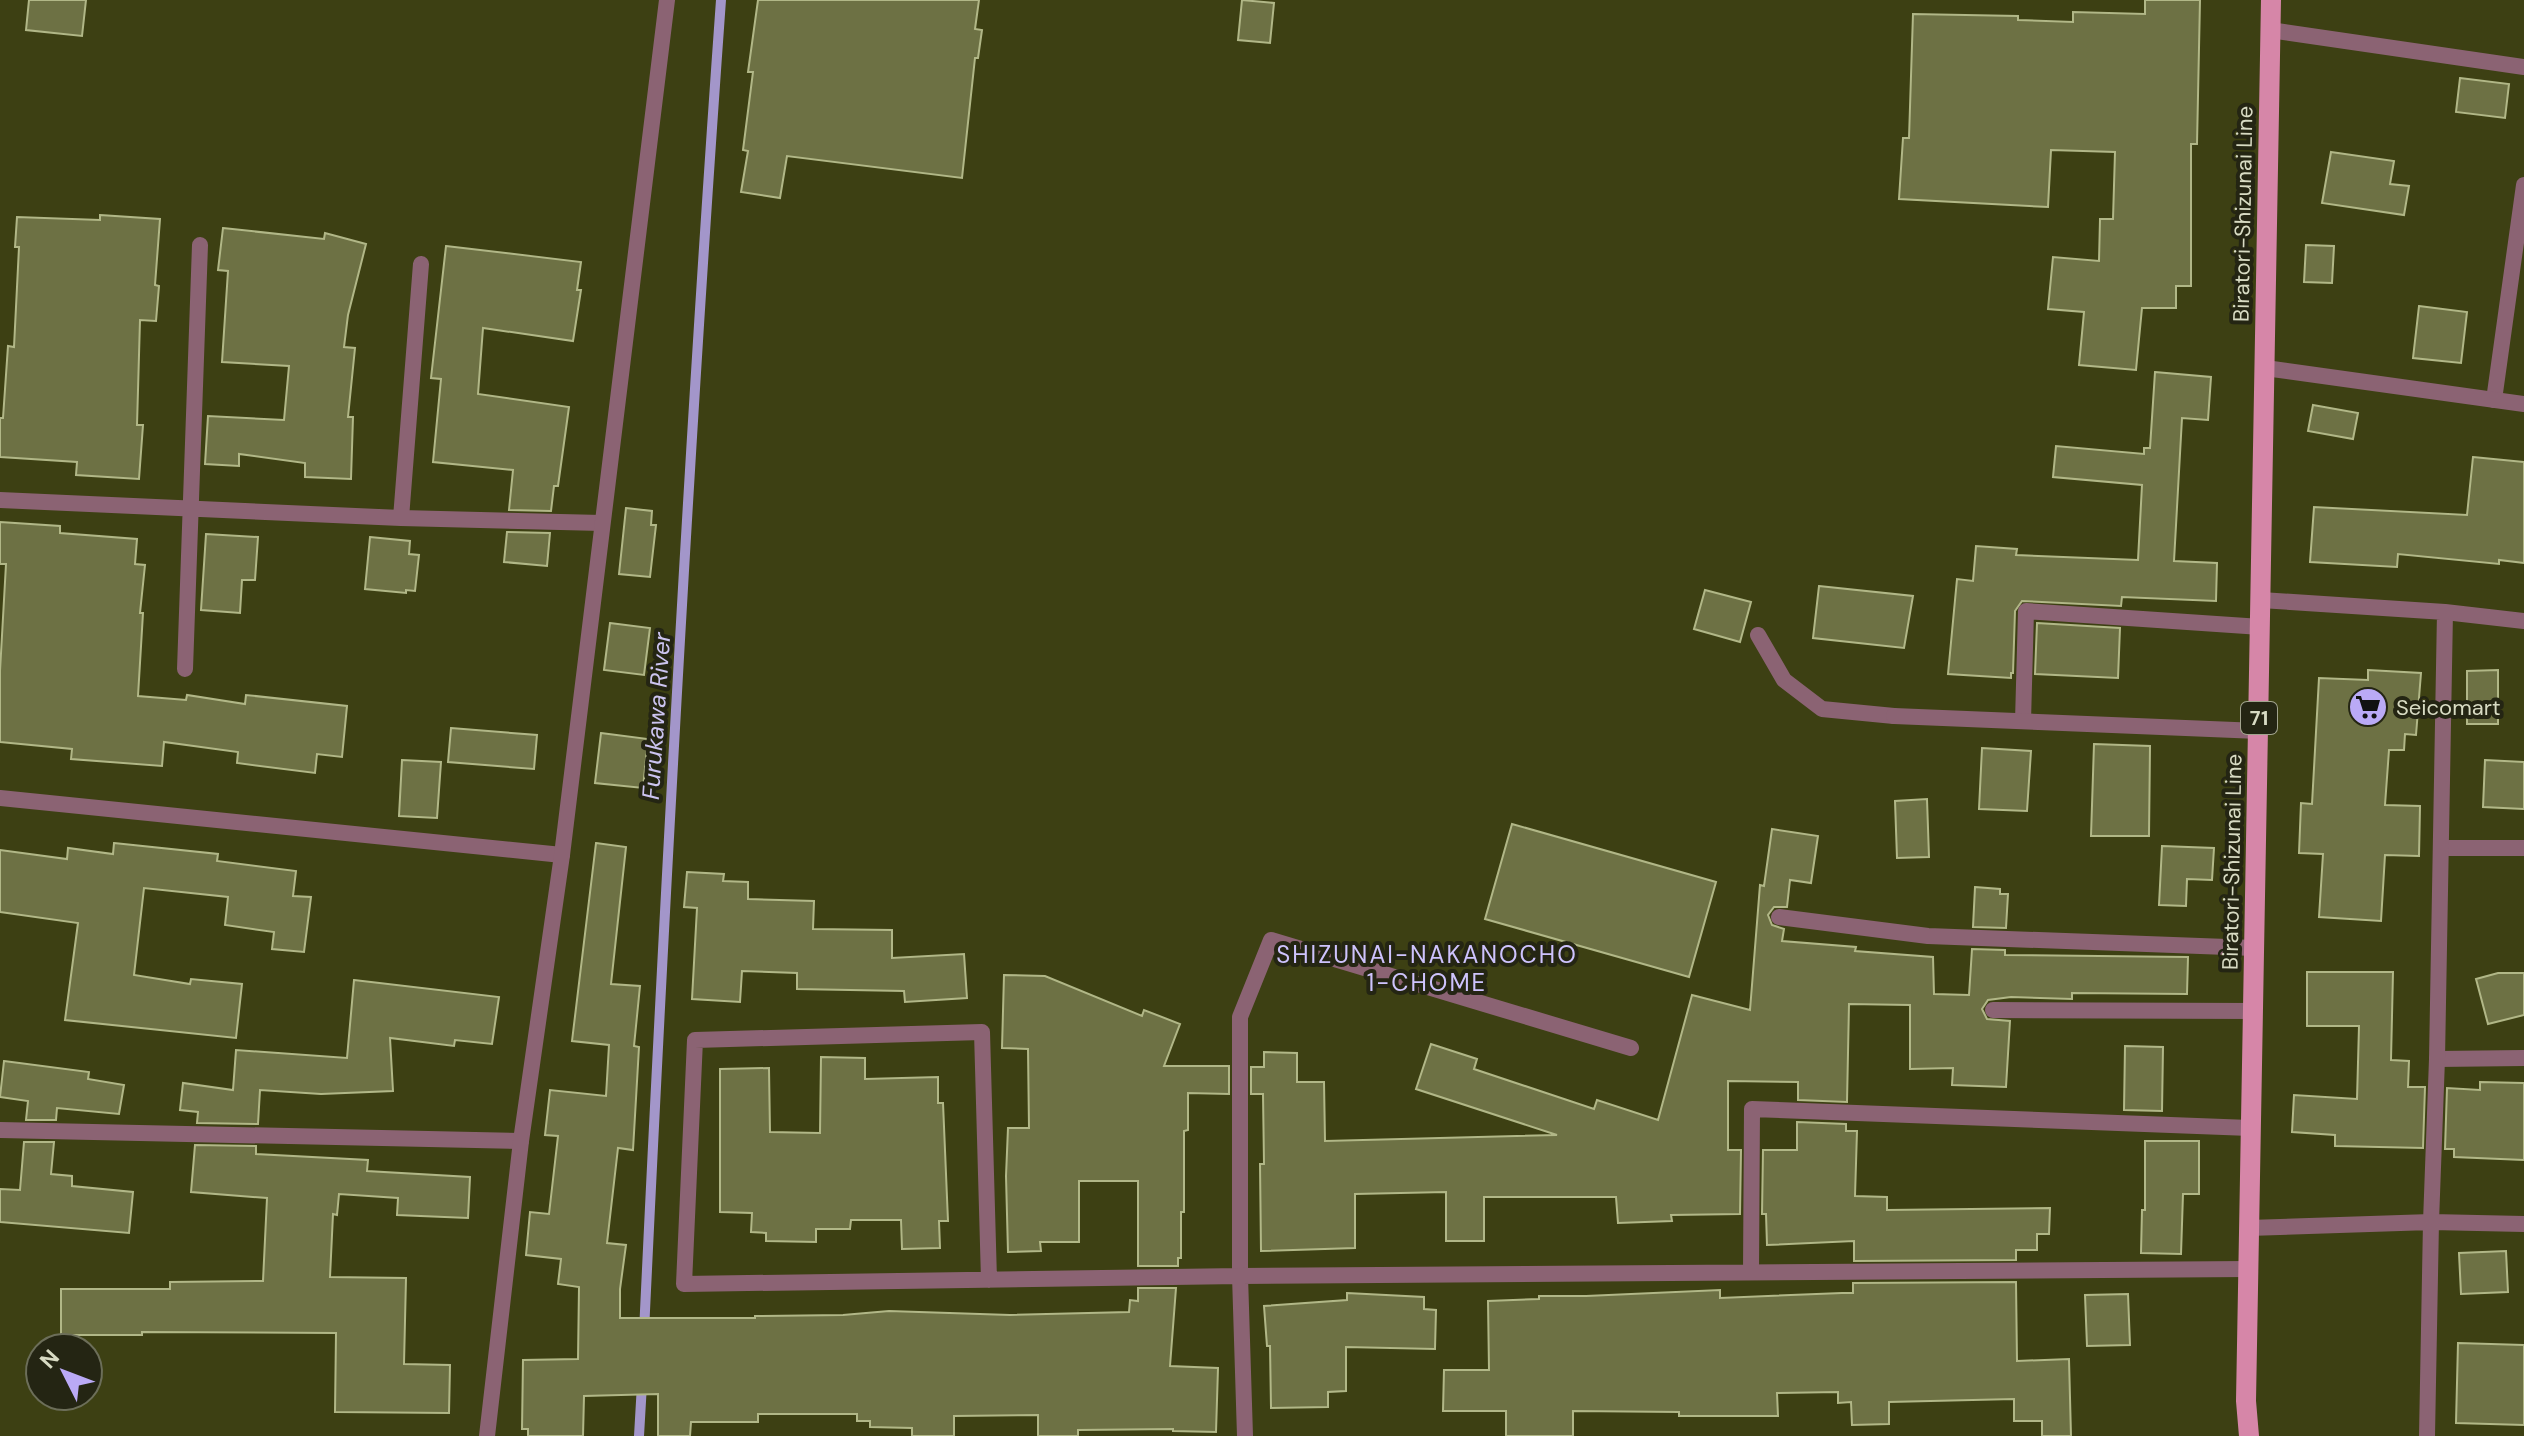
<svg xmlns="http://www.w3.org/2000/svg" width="2524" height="1436" font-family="'DM Sans',sans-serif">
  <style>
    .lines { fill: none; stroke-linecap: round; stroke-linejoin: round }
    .stream { stroke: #a396ca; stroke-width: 10 }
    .building { fill: #6d7144; stroke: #b1b787; stroke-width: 2 }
    .service { stroke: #8b6373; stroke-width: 16 }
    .minor { stroke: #8b6373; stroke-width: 16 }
    .tertiary { stroke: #8b6373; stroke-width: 16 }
    .primary { stroke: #d686a8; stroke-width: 20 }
    .labels { text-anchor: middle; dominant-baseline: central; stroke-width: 8; stroke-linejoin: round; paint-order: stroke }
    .shield { fill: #242513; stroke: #a2a48e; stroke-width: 2 }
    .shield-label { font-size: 20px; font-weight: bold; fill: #d8dbc3 }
    .street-label { font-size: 22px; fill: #d8dbc3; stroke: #242513 }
    .poi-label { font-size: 22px; fill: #d8dbc3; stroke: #242513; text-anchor: start }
    .water-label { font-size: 24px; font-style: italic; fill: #ccc4f0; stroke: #242513 }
    .neighbourhood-label { font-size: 24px; letter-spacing: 2px; fill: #cec3fd; stroke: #242513 }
  </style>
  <rect width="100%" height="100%" fill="#3d4013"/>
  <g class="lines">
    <path class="stream" d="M644 1332C665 888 689 444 721 0
      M639 1436 642 1384"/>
  </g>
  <path class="building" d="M29 0H86L82 36 26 30Z
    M758 0H979L975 29 982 30 978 58H975L962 178 787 156 780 198 741 192 748 151 743 150 753 72H748Z
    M1242 0 1274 3 1270 43 1238 40Z
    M2145 0H2200L2197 144H2191V286H2176V308H2142L2136 370 2079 365 2084 312 2048 309 2053 257 2099 261 2100 219H2113L2115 152 2051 150 2048 207 1899 199 1903 138H1909L1913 14 2018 16V20L2073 22V12L2145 14Z
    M2460 78 2509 84 2505 118 2456 112Z
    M2331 152 2394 161 2390 184 2409 186 2404 215 2322 203Z
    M100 215 160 219 155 285 159 286 156 321 140 320 137 425H143L139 479 76 475 77 462 0 457V418H3L8 346 14 347 19 247H15L17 217 100 220Z
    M223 228 324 239 325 233 366 244 348 315 344 347 355 348 348 417H353L351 479 305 477V463L239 454V466L205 464 208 416 284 420 289 366 222 362 228 271 218 270Z
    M2306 245 2334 246 2332 283 2304 282Z
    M446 246 581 262 577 290H581L573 341 483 328 478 394 569 407 558 486H554L551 511 509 510 513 470 433 462 441 379 431 378Z
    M2419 306 2467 312 2461 363 2413 358Z
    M2155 372 2211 377 2208 420 2182 418 2174 561 2217 563 2216 601 2122 597 2121 606 2022 601 2015 611 2013 673H2011V678L1948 674 1957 579 1973 581 1976 546 2017 549 2016 555 2138 560 2142 485 2053 477 2056 446 2144 454V448H2150Z
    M2313 405 2358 413 2353 439 2308 431Z
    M2473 457 2524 462V563L2499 560V564L2398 554 2397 567 2310 562 2314 507 2467 515Z
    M626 508 652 511 651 525H656L650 577 619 574Z
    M0 522 60 526V533L137 539 135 564 145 565 140 613H143L138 696 186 700 187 695 245 704 246 695 347 706 342 757 317 754 315 773 237 763 238 752 164 742 162 766 71 759 72 749 0 742V671L6 564H0Z
    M507 532 550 533 547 566 504 562Z
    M206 534 258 537 255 580H242L240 613 201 610Z
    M370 537 410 541 409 554 419 555 415 591 406 590V593L365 589Z
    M1819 586 1913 596 1904 648 1813 638Z
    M1705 590 1751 602 1740 642 1694 629Z
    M610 623 650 628 644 675 604 670Z
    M2037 623 2120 628 2118 678 2035 674Z
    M2368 670 2421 673 2416 735 2405 734 2404 750H2389L2385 805 2420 806 2419 856 2385 855 2381 921 2319 917 2323 854 2299 853 2301 803 2312 804 2319 678 2368 680Z
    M2498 670V724H2467V671Z
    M451 728 537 735 534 769 448 762Z
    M601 733 648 739 643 788 595 783Z
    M2094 744 2150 746 2149 836H2091Z
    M1982 748 2031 751 2027 811 1979 809Z
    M402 760 441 762 437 818 399 816Z
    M2485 760 2524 762V809L2483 807Z
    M1927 799 1929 857 1897 858 1895 801Z
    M1512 824 1716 882 1689 977 1485 919Z
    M1772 829 1818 836 1811 883 1790 880 1787 907H1774L1768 915 1772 925 1784 929 1782 941 1856 947 1855 951 1933 957 1934 994 1969 995 1972 949 2005 950V955L2188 957 2187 994 2072 993V999L2011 997 1988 1000 1982 1009 1987 1019 2010 1021 2006 1087 1952 1085 1953 1068 1910 1069V1005L1849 1004 1847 1102 1798 1100V1082L1728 1081V1150H1741L1740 1214 1671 1215 1672 1221 1618 1223 1616 1197H1484V1241H1446V1192L1355 1194V1248L1261 1251 1260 1164H1264L1263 1094H1251V1067H1264V1052L1297 1053V1082H1324L1325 1141 1557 1135 1416 1089 1431 1044 1477 1059 1474 1069 1594 1109 1597 1100 1658 1120 1692 995 1750 1010 1760 885 1764 886Z
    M114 843 218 854 217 861 296 871 293 896 311 897 304 952 272 949 274 932 225 925 228 897 144 888 134 975 190 984 191 979 242 984 236 1038 65 1020 78 923 0 912V850L67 859 68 848 113 854Z
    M596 843 626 847 611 984 640 986 634 1046 639 1047 633 1150 618 1148 607 1243 626 1245 620 1289V1318H755V1316L843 1315 889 1311 1010 1315 1129 1312 1130 1300 1138 1301V1288H1176L1170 1366 1218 1368 1216 1432 1173 1431V1429L1078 1430V1436H1038V1415L954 1416V1436H912V1428L870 1427V1421H857V1414H758V1422H691L690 1436H658V1394L584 1396 583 1436H528V1429H522L523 1360 578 1359 579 1287 558 1284 561 1259 526 1255 530 1212 549 1214 558 1136 545 1135 550 1090 606 1096 609 1045 572 1041Z
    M2162 846 2214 848 2212 880 2187 879 2186 906 2159 905Z
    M687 872 724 874 723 881 748 882V899L814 901 813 929 892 930V958L964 954 967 998 905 1002 904 991 797 989V973L742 971 740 1002 692 999 697 908 684 907Z
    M1975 887 2000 889V894H2008L2006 928 1973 927Z
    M2307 972H2393L2391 1060 2409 1061 2408 1087H2425L2423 1148 2335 1146V1135L2292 1132 2294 1095 2357 1099 2359 1026H2307Z
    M2498 973H2524V1015L2488 1024 2476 979Z
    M1004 975 1045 976 1142 1016 1144 1010 1180 1024 1164 1066H1229V1094L1188 1093V1130L1184 1131V1212H1181V1258H1178V1266H1138V1181H1079V1242H1040L1041 1251 1008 1252 1006 1176 1008 1128H1029L1028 1049 1002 1048Z
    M354 980 499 997 492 1044 455 1040 454 1046 390 1038 393 1091 321 1094 260 1090 258 1124 197 1123 198 1112 180 1110 183 1083 233 1090 236 1050 347 1058Z
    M2125 1046 2163 1047 2162 1111 2124 1110Z
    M821 1057 865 1058V1079L938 1077V1103H943L948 1221H939L940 1248 902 1249 901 1220H851L850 1229H816V1242L766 1241V1233L751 1232 752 1213 720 1212V1069L769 1068 770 1132 820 1133Z
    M4 1061 89 1072 88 1079 124 1085 119 1114 57 1108 56 1120H26L28 1101 0 1097Z
    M2480 1082 2524 1083V1160L2454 1157V1149H2445L2447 1088 2480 1090Z
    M1797 1122 1846 1124V1131H1857L1855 1196 1887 1197V1210L2050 1208 2049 1234H2037V1250H2016V1260L1854 1261V1241L1767 1245 1766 1214H1762L1763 1150H1797Z
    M2145 1141H2199V1194H2183L2181 1254 2141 1253 2142 1210H2145Z
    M24 1142H54L51 1174 72 1176V1186L133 1192 129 1233 0 1222V1189L20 1190Z
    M195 1145 256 1146V1154L368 1160 367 1171 470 1177 468 1218 397 1215 398 1198 339 1194 337 1215 333 1214 330 1277 406 1278 404 1364 450 1365 449 1413 335 1412 336 1333 142 1332V1335H61V1289H170V1282L263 1281 267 1198 191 1192Z
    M2506 1251 2508 1292 2461 1294 2459 1253Z
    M2016 1282 2017 1361 2069 1359 2071 1436H2042V1421H2014V1399L1889 1402V1424L1852 1425 1851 1402 1838 1403V1392L1777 1393 1778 1416H1679V1412L1573 1411V1436H1506V1411H1443L1444 1370H1489L1488 1301 1539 1299V1296H1586L1720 1290V1298L1842 1293H1853V1283Z
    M1347 1293 1424 1297V1309L1436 1310 1435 1349 1346 1347V1391L1328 1392V1407L1271 1408 1270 1346H1267L1264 1306 1347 1300Z
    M2128 1294 2130 1345 2087 1346 2085 1295Z
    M2458 1343 2524 1345V1425L2456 1423Z"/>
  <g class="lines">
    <path class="service" d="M2494 400 2524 185
      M1758 635 1784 680 1822 709 1894 716
      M2023 721 2026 611 2261 627
      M2441 848H2524
      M1993 1010 2253 1011
      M2437 1059 2524 1058
      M1240 1276V1017L1271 940 1631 1048"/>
    <path class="minor" d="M2270 30 2524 67
      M2265 368 2524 404
      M0 500 401 518 602 523
      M401 518 421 264
      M2261 600 2445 612 2437 1059 2431 1222 2427 1436
      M2445 612 2524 621
      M185 669 200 245
      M1894 716 2259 731
      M0 798 562 855
      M1779 917 1928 936 2254 948
      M0 1130 521 1141
      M2248 1228 2431 1222 2524 1224
      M1751 1271 1752 1109 2250 1128
      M1240 1276 1245 1436
      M989 1280 982 1032 695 1040 684 1284 1240 1276 2248 1269"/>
    <path class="tertiary" d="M487 1436 521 1141 562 855 667 0"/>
    <path class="primary" d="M2249 1436 2246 1401 2271 0"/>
  </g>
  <defs>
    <g id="supermarket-disc" transform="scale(2)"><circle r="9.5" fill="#baaaf6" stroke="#242513"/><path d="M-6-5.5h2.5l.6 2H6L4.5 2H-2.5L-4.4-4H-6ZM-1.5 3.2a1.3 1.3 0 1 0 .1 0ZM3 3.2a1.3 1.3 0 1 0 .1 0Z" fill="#111"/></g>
  </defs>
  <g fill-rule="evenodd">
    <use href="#supermarket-disc" x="2368" y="707"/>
  </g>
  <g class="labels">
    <rect class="shield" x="2241" y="702" width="36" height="32" rx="6"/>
    <g class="shield-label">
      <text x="2259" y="718">71</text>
    </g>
    <g class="street-label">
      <text transform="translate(2243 214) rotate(-89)">Biratori-Shizunai Line</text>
      <text transform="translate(2232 862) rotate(-89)">Biratori-Shizunai Line</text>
    </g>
    <g class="poi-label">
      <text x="2396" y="707">Seicomart</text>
    </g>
    <g class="water-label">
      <text transform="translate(656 716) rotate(-86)">Furukawa River</text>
    </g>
    <g class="neighbourhood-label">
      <text x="1427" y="954">SHIZUNAI-NAKANOCHO<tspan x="1427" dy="28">1-CHOME</tspan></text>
    </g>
  </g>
  <g transform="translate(64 1372) rotate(312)"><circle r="38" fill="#242513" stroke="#6c6e59" stroke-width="2"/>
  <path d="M0-6L14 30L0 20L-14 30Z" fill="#baaaf6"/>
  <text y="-12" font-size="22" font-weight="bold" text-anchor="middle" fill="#d8dbc3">N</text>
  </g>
</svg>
